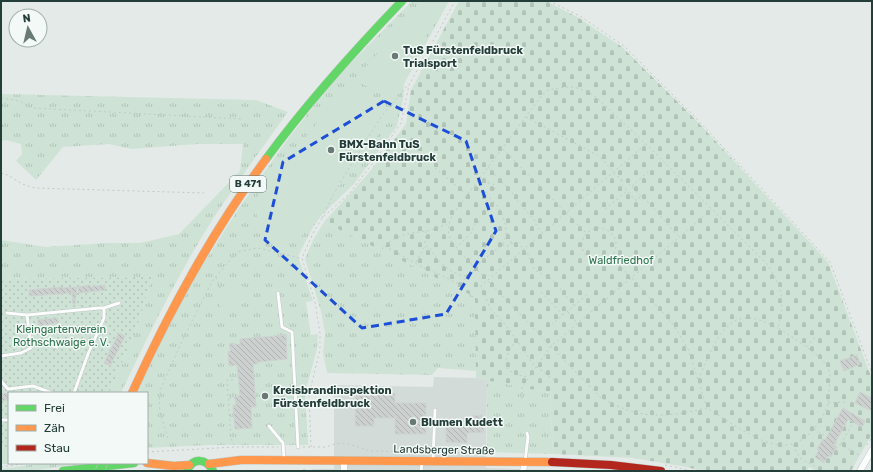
<svg xmlns="http://www.w3.org/2000/svg" width="873" height="472" font-family="Rubik,sans-serif">
  <style>
    .built { fill: #d3dbd8 }
    .grass { fill: url(#grass-tufts) }
    .cemetery { fill: url(#cemetery-stones) }
    .park { fill: #cee3d6 }
    .garden { fill: url(#garden-dots) }
    .building { fill: url(#building-back-hatch); stroke: #cdd3d1 }
    .lines { fill: none; stroke-linecap: round; stroke-linejoin: round }
    .lane-casing { stroke: #c1c7c5; stroke-width: 4 }
    .street-casing { stroke: #c1c7c5; stroke-width: 7 }
    .fast-casing { stroke: #c0c8c5; stroke-width: 9 }
    .slow-casing { stroke: #c0c8c5; stroke-width: 9 }
    .jam-casing { stroke: #c0c8c5; stroke-width: 9 }
    .path { stroke: #c1cac8; stroke-width: 1; stroke-dasharray: 2 3; stroke-linecap: butt }
    .lane { stroke: #fbfcfc; stroke-width: 3 }
    .street { stroke: #fbfcfc; stroke-width: 6 }
    .fast { stroke: #63d668; stroke-width: 8 }
    .slow { stroke: #ff974d; stroke-width: 8 }
    .jam { stroke: #b3261e; stroke-width: 8 }
    .fast-bridge-casing { stroke: #bdc6c4; stroke-width: 10; stroke-linecap: butt }
    .fast-bridge { stroke: #63d668; stroke-width: 9 }
    .marked { fill: none; stroke: #1d4ed8; stroke-width: 3; stroke-dasharray: 8 5; stroke-linejoin: round }
    .poi-dot { fill: #677a76; stroke: #f3f9f6; stroke-width: 1.5 }
    .labels { text-anchor: middle; dominant-baseline: central; stroke-width: 3; stroke-linejoin: round; paint-order: stroke }
    .shield { fill: #f3f9f6; stroke: #617571; stroke-width: 1 }
    .shield-label { font-size: 10px; font-weight: bold; fill: #233d38 }
    .poi-label { font-size: 11px; font-weight: bold; fill: #233d38; stroke: #f3f9f6; text-anchor: start }
    .park-label { font-size: 11px; fill: #2d734d; stroke: #f3f9f6 }
    .street-label { font-size: 11px; fill: #233d38; stroke: #f3f9f6 }
  </style>
  <defs>
    <pattern id="grass-tufts" width="24" height="20" patternUnits="userSpaceOnUse"><rect width="24" height="20" fill="#cee3d6"/><path d="M3 7l-1-3M5 7V3M7 7l1-3M15 17l-1-3M17 17v-4M19 17l1-3" fill="none" stroke="#b1c4b8"/></pattern>
    <pattern id="cemetery-stones" width="16" height="16" patternUnits="userSpaceOnUse"><rect width="16" height="16" fill="#cee3d6"/><path d="M2 7V4a2 2 0 0 1 4 0v3zM10 15v-3a2 2 0 0 1 4 0v3z" fill="#b1c4b8"/></pattern>
    <pattern id="garden-dots" width="8" height="8" patternUnits="userSpaceOnUse"><rect width="8" height="8" fill="#cee3d6"/><path d="M2 2h.1M6 6h.1" fill="none" stroke="#b1c4b8" stroke-width="1.8" stroke-linecap="round"/></pattern>
    <pattern id="building-back-hatch" width="6" height="6" patternUnits="userSpaceOnUse"><rect width="6" height="6" fill="#ccd1cf"/><path d="M-1 5l2 2M0 0l6 6M5-1l2 2" fill="none" stroke="#afb4b2"/></pattern>
  </defs>
  <rect width="100%" height="100%" fill="#e4eae8"/>
  <path class="built" d="M434 377 476 378 487 380 486 468 589 471H308L313 469H334V385L433 387Z"/>
  <path class="grass" d="M412 1H449L404 84 403 99 397 126 354 184 321 216 313 227 298 256 313 301 306 302 311 335 318 334 317 349 305 393 308 445H209L147 448V393H136L153 356 193 280 239 208 287 140 338 76Z
    M1 94 256 100 288 112C263 147 237 182 213 219 178 274 149 334 121 393H109L136 330 152 277 1 279V240L46 247 106 243H140L179 234 240 171 243 144H198L131 149 109 144 63 147 36 180 16 161 22 154 21 144 6 140 1 141Z
    M324 222 476 297V371L438 368 432 375 327 373 323 353 325 333 321 311 305 259 313 240Z
    M487 380 550 393 553 454 487 452Z
    M9 446V463H11L1 464V448Z
    M43 463H90L29 471H1V469Z"/>
  <path class="cemetery" d="M459 1H546L579 18 622 47 694 118 828 262 872 379V434L851 471H817L809 467 807 471H703L686 467 634 458 553 454 550 393 476 378 475 297 324 222 367 175 406 124 411 90Z"/>
  <path class="park" d="M428 1H445L401 82 387 97 355 80 396 31Z
    M346 88 393 115 301 237 286 239 269 234 258 221 256 211 257 197Z
    M236 277 245 290 222 308 212 295Z"/>
  <path class="garden" d="M152 277 136 330 109 393H9V446L1 448V279Z"/>
  <path class="building" d="M90 285V287L105 285V290L79 293 78 287Z
    M62 287V288L77 287 75 304H73L72 293 29 296V290Z
    M57 318 58 323 38 326V320Z
    M119 333 125 336 110 366 104 363Z
    M286 335 287 359 258 362V364H253L256 407H251L252 428 235 429 233 405H236L235 397 240 395 237 365 229 366 228 351H231L229 346 230 344 232 343 240 345V339Z
    M857 355 860 364 844 371 840 361Z
    M860 392 872 398V411L855 403Z
    M9 393V400L1 401V394Z
    M356 393H395V403H426V434H395V418H374V426H355Z
    M843 408 865 421 862 427 848 419 834 445 837 447 831 457 828 456 824 463 815 457 819 450 817 449 823 439 825 440Z
    M482 415 484 432 467 433V443L446 442V424L473 425 472 416Z"/>
  <g class="lines">
    <g class="lane-casing">
      <path id="lane" d="M278 293 282 327 292 332 298 447
        M104 308 119 303
        M7 313 27 315
        M30 340 57 347
        M1 356 21 353 31 348 27 315 99 308H104V318L88 354 74 393
        M1 381 8 389 33 386 52 393
        M1 420H9
        M269 426 283 443 284 458
        M433 460 435 410
        M525 461 528 437 527 433
        M421 471 422 463"/>
    </g>
    <g class="street-casing">
      <path id="street" d="M344 471V461
        M523 471 525 462
        M860 471 872 450"/>
    </g>
    <g class="fast-casing">
      <path id="fast" d="M266 159C307 103 354 51 402 1
        M63 471 134 463
        M187 471C193 457 206 458 213 471"/>
    </g>
    <g class="slow-casing">
      <path id="slow" d="M132 393C170 309 211 234 266 159
        M147 463 174 466 189 465
        M209 464 241 460 552 462"/>
    </g>
    <g class="jam-casing">
      <path id="jam" d="M552 462 611 465 661 471"/>
    </g>
    <path class="path" d="M549 1 580 16 624 46 695 117 830 262 872 373
      M1 98 20 101 33 108 242 119
      M526 117 599 156 621 180H625L641 196 649 203 678 236
      M503 149 586 233
      M488 167 516 197 517 200 536 222V225L543 233
      M435 168 466 194
      M1 173 8 175 22 184 35 188 204 193
      M478 180 493 184 495 186V189L484 193
      M621 180V184L635 200H638L640 196
      M474 185C481 191 488 196 494 202 504 212 511 235 501 246L474 267
      M632 186 650 170
      M605 209 627 191
      M322 218 330 201 341 181 381 117 408 85
      M582 245a17 17 0 1 1 34 0a17 17 0 1 1-34 0Z
      M426 231 425 245C433 250 432 253 437 259 444 267 457 276 467 276L475 269
      M511 243 519 245 523 248 528 254 533 267 535 270 553 280 574 306 552 324
      M502 245 508 246 511 243 509 234H506
      M385 246 424 268 439 274 457 283H462L467 276
      M456 248 473 231V226L480 221
      M382 249C396 234 407 234 425 231 433 230 440 227 447 224
      M611 257 631 277 672 323 681 337 689 351 698 380
      M416 262 425 246
      M216 277 220 288
      M541 292 563 315
      M574 306 589 293
      M568 312 577 323
      M516 340C502 360 500 373 528 377
      M807 347 815 337
      M233 380H227L231 439 235 446
      M558 383 533 364 509 329 490 308 481 286 646 144
      M229 398H235
      M522 399V387L551 346 711 210
      M828 403 846 402
      M707 408C664 418 639 420 600 397L453 245C447 233 447 226 453 214L542 95 548 90 565 87H574L586 91 596 97 646 144 768 265C783 290 785 300 778 328 789 335 823 356 828 368 831 374 830 382 829 389 829 394 829 399 828 404 821 424 804 447 780 445 760 444 725 419 707 408L698 380C708 359 720 317 748 318 759 318 769 324 778 328
      M814 429 827 437
      M168 438 160 413 159 401 161 388 184 337 213 280 237 252 258 248 300 258
      M835 442 861 456
      M841 444 852 425
      M793 445 800 458 823 471
      M867 445 872 437
      M303 447H326L335 444 345 443 371 451 429 452
      M311 447 309 394 320 350V333L315 302 302 258 313 233 322 218 348 195 373 163 401 123 409 85 455 1
      M147 452 235 447H278
      M438 452 491 454
      M665 465 693 471
      M1 467 28 463
      M298 471 307 469"/>
    <use href="#lane" class="lane"/>
    <use href="#street" class="street"/>
    <use href="#fast" class="fast"/>
    <use href="#slow" class="slow"/>
    <use href="#jam" class="jam"/>
    <g class="fast-bridge-casing">
      <path id="fast-bridge" d="M100 471 103 463"/>
    </g>
    <use href="#fast-bridge" class="fast-bridge"/>
  </g>
  <path class="marked" d="M384 101 466 141 496 231 446 314 362 328 265 240 283 162Z"/>
  <g class="poi-dot">
    <circle cx="395" cy="56" r="4"/>
    <circle cx="331" cy="150" r="4"/>
    <circle cx="265" cy="396" r="4"/>
    <circle cx="413" cy="422" r="4"/>
  </g>
  <g class="labels">
    <rect class="shield" x="230" y="176" width="36" height="16" rx="3"/>
    <g class="shield-label">
      <text x="248" y="184">B 471</text>
    </g>
    <g class="poi-label">
      <text x="403" y="50">TuS Fürstenfeldbruck<tspan x="403" dy="13">Trialsport</tspan></text>
      <text x="339" y="144">BMX-Bahn TuS<tspan x="339" dy="13">Fürstenfeldbruck</tspan></text>
      <text x="273" y="390">Kreisbrandinspektion<tspan x="273" dy="13">Fürstenfeldbruck</tspan></text>
      <text x="421" y="422">Blumen Kudett</text>
    </g>
    <g class="park-label">
      <text x="621" y="260">Waldfriedhof</text>
      <text x="61" y="329">Kleingartenverein<tspan x="61" dy="13">Rothschwaige e. V.</tspan></text>
    </g>
    <g class="street-label">
      <text transform="translate(444 450) rotate(1)">Landsberger Straße</text>
    </g>
  </g>
  <rect width="873" height="472" fill="none" stroke="#233d38" stroke-width="4"/>
  <rect x="8" y="392" width="140" height="72" fill="#f3f9f6" stroke="#a0aeaa"/>
  <rect x="16" y="405" width="20" height="6" fill="#63d668" stroke="#a0aeaa"/>
  <text x="44" y="412" font-size="12" fill="#233d38">Frei</text>
  <rect x="16" y="425" width="20" height="6" fill="#ff974d" stroke="#a0aeaa"/>
  <text x="44" y="432" font-size="12" fill="#233d38">Zäh</text>
  <rect x="16" y="445" width="20" height="6" fill="#b3261e" stroke="#a0aeaa"/>
  <text x="44" y="452" font-size="12" fill="#233d38">Stau</text>
  <g transform="translate(28 28) rotate(352)"><circle r="19" fill="#f3f9f6" stroke="#a0aeaa"/>
  <path d="M0-3L7 15L0 10L-7 15Z" fill="#677a76"/>
  <text y="-6" font-size="11" font-weight="bold" text-anchor="middle" fill="#233d38">N</text>
  </g>
</svg>
